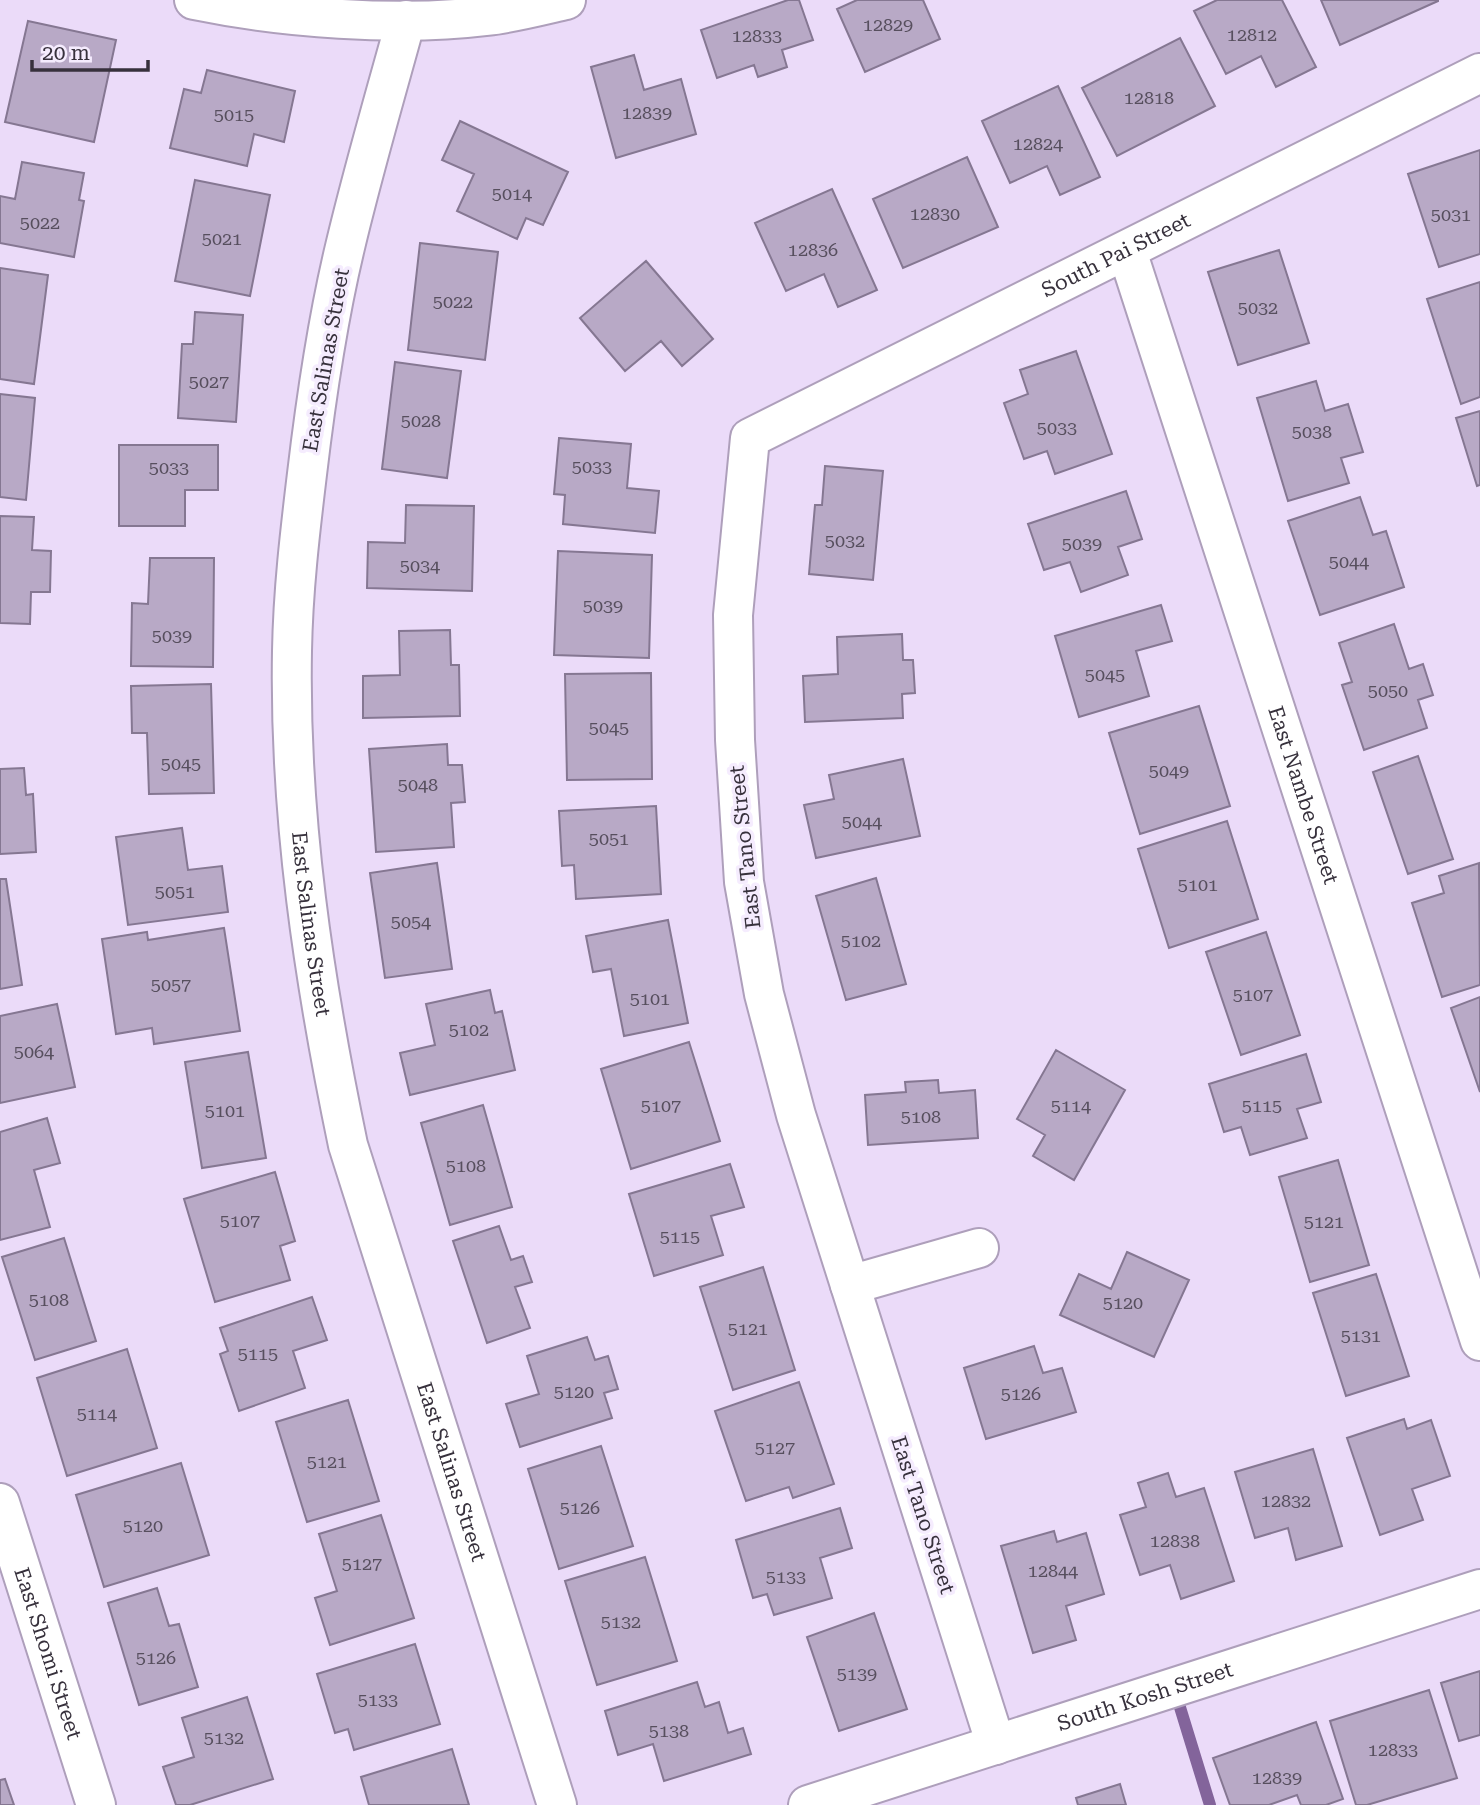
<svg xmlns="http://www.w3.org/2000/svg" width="1480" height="1805" font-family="'Roboto Serif',serif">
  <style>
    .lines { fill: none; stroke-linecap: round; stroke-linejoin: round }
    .stream { stroke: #83649b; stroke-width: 12 }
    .building { fill: #b8a9c6; stroke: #857792; stroke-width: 2 }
    .minor-casing { stroke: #ae9fbb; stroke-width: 42 }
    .minor { stroke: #fff; stroke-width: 38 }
    .labels { text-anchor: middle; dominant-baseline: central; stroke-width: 7; stroke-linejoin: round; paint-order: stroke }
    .number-label { font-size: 18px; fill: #574f5e }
    .street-label { font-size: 21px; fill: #37313c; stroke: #f5ecfe }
  </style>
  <rect width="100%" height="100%" fill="#ebdbf9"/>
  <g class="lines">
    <path class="stream" d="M1175 1691 1210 1805"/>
  </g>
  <path class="building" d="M788 0H799L813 40 782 50 787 67 758 77 754 65 717 78 701 30Z
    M857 0H923L940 39 865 72 837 9Z
    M1217 0H1282L1316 67 1276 87 1261 56 1226 74 1194 11Z
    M1321 0H1438V1L1340 45Z
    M28 21 116 40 94 142 5 122Z
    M1180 38 1215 106 1117 156 1082 88Z
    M634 55 644 90 681 79 696 134 616 158 591 67Z
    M207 70 295 91 284 142 254 134 247 166 170 148 184 89 201 93Z
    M1058 86 1100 177 1060 195 1047 166 1010 183 982 121Z
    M460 121 568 172 543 225 526 218 517 239 457 211 474 174 442 160Z
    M1480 150V254L1439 267 1408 174Z
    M967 157 998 227 903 268 873 199Z
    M22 162 84 173 79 200 84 201 74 257 0 243V196L15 199Z
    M195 180 270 195 250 296 175 281Z
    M832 189 877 290 838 307 824 274 786 291 755 223Z
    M420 243 498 252 485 360 408 350Z
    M1279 250 1309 343 1238 365 1208 272Z
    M646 261 713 339 682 366 661 341 625 371 580 318Z
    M0 268 48 275 34 384 0 379Z
    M1480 282V397L1461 404 1427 299Z
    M195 312 243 315 236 422 178 418 182 344H193Z
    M1076 351 1112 454 1055 474 1047 451 1024 459 1004 403 1028 394 1020 370Z
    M395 362 461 371 447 478 382 469Z
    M1316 381 1325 411 1348 404 1363 452 1341 458 1349 483 1288 501 1257 398Z
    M0 394 35 398 26 500 0 497Z
    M1480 411V485L1477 486 1456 418Z
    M559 438 631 444 627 488 659 491 655 533 563 524 565 495 554 494Z
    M119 445H218V490H185V526H119Z
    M825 466 883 471 873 580 809 574 815 505H822Z
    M1126 491 1142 539 1118 547 1128 575 1081 592 1070 562 1044 570 1028 524Z
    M1360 497 1373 535 1386 531 1404 587 1320 615 1288 521Z
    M406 505 474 506 472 591 367 588 368 542 405 543Z
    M0 516 34 517 32 550 51 551 50 592H31L30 624 0 623Z
    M558 551 652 555 649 658 554 655Z
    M150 558H214L213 667 131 666 132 603 148 604Z
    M1161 605 1172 641 1136 651 1149 696 1079 717 1055 636Z
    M1394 624 1409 669 1423 664 1433 695 1418 700 1427 728 1364 750 1342 685 1352 682 1339 643Z
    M450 630 451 665H459L460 716 363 718V676L400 675 399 631Z
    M902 634 903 660H913L915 693 902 694 903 718 805 722 803 676 838 674 837 637Z
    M651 673 652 779 567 780 565 674Z
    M211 684 214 793 149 794 147 733H132L131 686Z
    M1199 706 1230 806 1140 834 1109 733Z
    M447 744 448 765H462L465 802 451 803 454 847 376 852 369 749Z
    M1418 756 1453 859 1408 874 1373 772Z
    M903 759 920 836 816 858 804 805 834 799 829 775Z
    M24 768 26 795 33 794 36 852 0 854V769Z
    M656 806 661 894 576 899 574 865 562 866 559 811Z
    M1227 821 1258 919 1169 948 1138 849Z
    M182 828 188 870 222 866 228 912 128 925 116 837Z
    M437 863 452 969 385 978 370 873Z
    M1479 863 1480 985 1442 997 1412 903 1444 893 1439 876Z
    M876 878 906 984 846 1000 816 896Z
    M0 879H6L22 985 0 989Z
    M668 920 688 1023 624 1036 611 969 593 972 586 936Z
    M224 928 240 1031 154 1044 152 1028 116 1034 102 939 147 932 148 940Z
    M1266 932 1300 1035 1241 1055 1206 952Z
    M490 990 495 1013 502 1011 515 1070 410 1095 400 1053 435 1045 426 1004Z
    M1480 997V1092L1451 1008Z
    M57 1004 75 1087 0 1103V1016Z
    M689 1042 720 1141 631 1169 601 1069Z
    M1056 1050 1125 1090 1074 1180 1033 1156 1045 1135 1017 1119Z
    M248 1052 266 1158 202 1168 185 1062Z
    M1306 1054 1321 1102 1297 1109 1307 1138 1250 1155 1241 1127 1224 1132 1209 1084Z
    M938 1080 939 1093 975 1090 978 1138 868 1145 865 1095 906 1092 905 1082Z
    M483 1105 512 1207 450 1225 421 1123Z
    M47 1118 60 1163 34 1170 50 1227 0 1240V1132Z
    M1338 1160 1369 1265 1310 1282 1279 1177Z
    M730 1164 744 1207 711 1216 723 1255 654 1276 629 1194Z
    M275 1172 295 1241 280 1246 290 1280 215 1302 184 1199Z
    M499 1226 511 1260 523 1256 532 1282 515 1287 530 1328 487 1343 453 1241Z
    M64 1238 96 1341 35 1360 2 1257Z
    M1127 1252 1189 1280 1154 1357 1060 1315 1079 1274 1111 1289Z
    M763 1267 795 1370 733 1390 700 1287Z
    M1376 1274 1409 1376 1346 1396 1313 1293Z
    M312 1297 327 1340 293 1351 305 1388 239 1411 220 1354 228 1351 220 1328Z
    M587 1337 595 1360 608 1356 618 1389 604 1393 612 1418 520 1447 506 1404 539 1394 527 1356Z
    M1034 1346 1043 1373 1062 1368 1076 1412 986 1439 964 1368Z
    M127 1349 157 1448 67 1476 37 1378Z
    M799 1382 834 1484 793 1498 789 1487 746 1501 715 1411Z
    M348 1400 379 1501 307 1522 276 1422Z
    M1404 1419 1407 1429 1431 1420 1450 1476 1412 1489 1423 1520 1380 1535 1347 1438Z
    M601 1446 633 1546 559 1569 528 1469Z
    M1313 1449 1342 1546 1296 1560 1288 1528 1255 1538 1235 1472Z
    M181 1463 209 1555 104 1587 76 1495Z
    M1168 1473 1176 1497 1204 1488 1234 1581 1181 1599 1170 1565 1140 1575 1120 1515 1146 1507 1138 1483Z
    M840 1508 852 1548 820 1558 832 1598 774 1615 767 1594 753 1598 736 1540Z
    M381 1515 414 1618 330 1645 315 1598 337 1591 319 1534Z
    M1054 1531 1057 1542 1086 1533 1104 1594 1066 1606 1076 1640 1033 1653 1001 1546Z
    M645 1557 677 1661 597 1685 565 1581Z
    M157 1588 169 1626 179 1624 198 1687 139 1705 108 1603Z
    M874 1613 907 1709 839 1731 807 1637Z
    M415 1644 440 1724 354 1750 348 1729 335 1733 317 1674Z
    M1480 1671V1735L1459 1741 1441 1683Z
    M697 1682 705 1707 719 1702 728 1733 743 1728 751 1754 664 1781 653 1744 618 1755 605 1711Z
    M1429 1690 1457 1778 1367 1805H1356L1330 1721Z
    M247 1697 273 1779 190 1805H176L163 1767 194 1757 182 1718Z
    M1316 1722 1343 1799 1326 1805H1301L1297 1795 1269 1805H1230L1213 1758Z
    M452 1749 469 1805H369L361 1777Z
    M5 1779 14 1805H0V1780Z
    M1120 1784 1126 1805H1078L1076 1798Z"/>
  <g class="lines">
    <g class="minor-casing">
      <g id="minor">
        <path d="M194 0C282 18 397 27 487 16 513 13 540 6 566 0"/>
        <path id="s1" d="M406 20C385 96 363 171 345 247 327 322 316 398 307 474 300 532 293 591 292 651 289 818 314 982 348 1145L557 1805"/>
        <path id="s2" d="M1127 251 1480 1341"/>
        <path d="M850 1285 979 1248"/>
        <path id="s3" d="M0 1503 96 1805"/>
        <path id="s4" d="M996 1745 796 1115 764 994 744 882 735 740 733 615 750 438 1480 73"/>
        <path id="s5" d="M808 1805 1480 1589"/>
      </g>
    </g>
    <use href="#minor" class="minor"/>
  </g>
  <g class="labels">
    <g class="number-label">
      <text x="888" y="24">12829</text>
      <text x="1252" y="34">12812</text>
      <text x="757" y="35">12833</text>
      <text x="1149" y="97">12818</text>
      <text x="647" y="112">12839</text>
      <text x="234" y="114">5015</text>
      <text x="1038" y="143">12824</text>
      <text x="512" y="193">5014</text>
      <text x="935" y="213">12830</text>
      <text x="1451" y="214">5031</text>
      <text x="40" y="222">5022</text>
      <text x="222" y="238">5021</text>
      <text x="813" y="249">12836</text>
      <text x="453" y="301">5022</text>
      <text x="1258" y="307">5032</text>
      <text x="209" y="381">5027</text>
      <text x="421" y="420">5028</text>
      <text x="1057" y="427">5033</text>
      <text x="1312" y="431">5038</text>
      <text x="592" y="466">5033</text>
      <text x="169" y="467">5033</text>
      <text x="845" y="540">5032</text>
      <text x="1082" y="543">5039</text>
      <text x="1349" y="561">5044</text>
      <text x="420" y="565">5034</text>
      <text x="603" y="605">5039</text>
      <text x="172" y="635">5039</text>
      <text x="1105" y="674">5045</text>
      <text x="1388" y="690">5050</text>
      <text x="609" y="727">5045</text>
      <text x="181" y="763">5045</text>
      <text x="1169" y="770">5049</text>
      <text x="418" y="784">5048</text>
      <text x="862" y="821">5044</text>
      <text x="609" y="838">5051</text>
      <text x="1198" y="884">5101</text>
      <text x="175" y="891">5051</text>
      <text x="411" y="921">5054</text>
      <text x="861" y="940">5102</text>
      <text x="171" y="984">5057</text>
      <text x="1253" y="994">5107</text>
      <text x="650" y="998">5101</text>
      <text x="469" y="1029">5102</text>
      <text x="34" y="1051">5064</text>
      <text x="661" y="1105">5107</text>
      <text x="1071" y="1105">5114</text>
      <text x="1262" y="1105">5115</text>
      <text x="225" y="1110">5101</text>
      <text x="921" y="1116">5108</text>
      <text x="466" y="1165">5108</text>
      <text x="240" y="1220">5107</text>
      <text x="1324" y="1221">5121</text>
      <text x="680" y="1236">5115</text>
      <text x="49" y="1299">5108</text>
      <text x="1123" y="1302">5120</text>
      <text x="748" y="1328">5121</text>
      <text x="1361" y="1335">5131</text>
      <text x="258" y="1353">5115</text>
      <text x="574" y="1391">5120</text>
      <text x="1021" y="1393">5126</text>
      <text x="97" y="1413">5114</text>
      <text x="775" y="1447">5127</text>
      <text x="327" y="1461">5121</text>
      <text x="1286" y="1500">12832</text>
      <text x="580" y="1507">5126</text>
      <text x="143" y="1525">5120</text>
      <text x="1175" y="1540">12838</text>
      <text x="362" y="1563">5127</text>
      <text x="1053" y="1570">12844</text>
      <text x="786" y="1576">5133</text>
      <text x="621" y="1621">5132</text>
      <text x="156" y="1657">5126</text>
      <text x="857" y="1673">5139</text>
      <text x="378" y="1699">5133</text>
      <text x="669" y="1730">5138</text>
      <text x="224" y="1737">5132</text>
      <text x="1393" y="1749">12833</text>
      <text x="1277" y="1777">12839</text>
    </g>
    <g class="street-label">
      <text stroke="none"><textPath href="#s4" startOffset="1754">South Pai Street</textPath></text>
      <text transform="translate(326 360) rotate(-80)">East Salinas Street</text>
      <text stroke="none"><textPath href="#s2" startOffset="572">East Nambe Street</textPath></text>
      <text transform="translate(745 847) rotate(-96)">East Tano Street</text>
      <text stroke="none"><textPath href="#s1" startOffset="917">East Salinas Street</textPath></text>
      <text stroke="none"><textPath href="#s1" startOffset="1484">East Salinas Street</textPath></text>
      <text transform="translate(923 1515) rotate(72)">East Tano Street</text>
      <text stroke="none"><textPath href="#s3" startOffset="158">East Shomi Street</textPath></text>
      <text stroke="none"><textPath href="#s5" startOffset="354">South Kosh Street</textPath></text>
    </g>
  </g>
  <path d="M32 60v10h116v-10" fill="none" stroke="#37313c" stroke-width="3.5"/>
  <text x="42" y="60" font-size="21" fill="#37313c" stroke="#f5ecfe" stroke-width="5" paint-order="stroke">20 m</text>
</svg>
